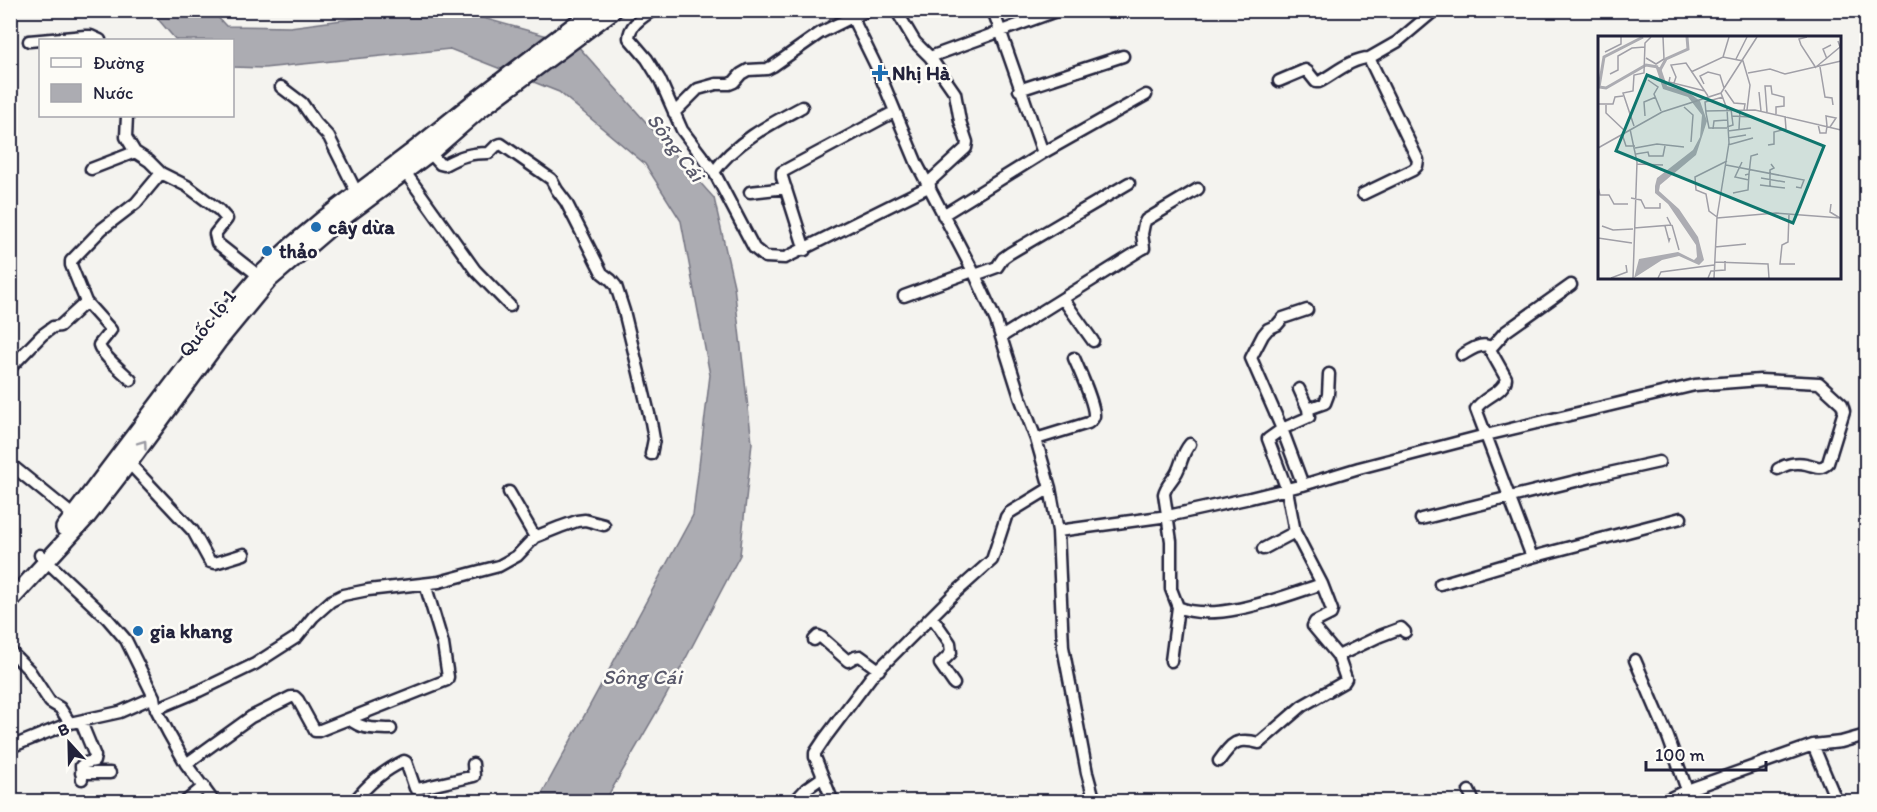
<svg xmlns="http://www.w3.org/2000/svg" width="1877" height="812" font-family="Itim,sans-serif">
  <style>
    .water { fill: #acacb2; stroke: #757582; stroke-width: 1.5 }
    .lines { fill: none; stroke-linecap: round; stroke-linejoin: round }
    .minor-casing { stroke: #22223b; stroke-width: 15 }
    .highway-casing { stroke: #22223b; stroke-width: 20 }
    .minor { stroke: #fdfcf7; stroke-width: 10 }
    .highway { stroke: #fdfcf7; stroke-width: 15 }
    .oneway { stroke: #9a9aa2 }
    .poi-dot { fill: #1f6fb2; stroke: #fdfcf7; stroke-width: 2 }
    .labels { text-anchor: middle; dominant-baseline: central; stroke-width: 5; stroke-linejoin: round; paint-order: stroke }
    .poi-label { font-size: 20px; font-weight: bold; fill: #22223b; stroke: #fdfcf7; text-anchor: start }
    .street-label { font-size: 20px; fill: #22223b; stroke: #fdfcf7 }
    .water-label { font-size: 21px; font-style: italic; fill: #59596b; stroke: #fdfcf7 }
    .inset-river { fill: none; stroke: #acacb2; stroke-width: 3 }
    .inset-road { fill: none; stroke: #a09fa7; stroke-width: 1.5 }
    .view { fill: #0f766e; fill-opacity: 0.15; stroke: #0f766e; stroke-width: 3 }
    .inset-edge { fill: none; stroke: #22223b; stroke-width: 3 }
  </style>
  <rect width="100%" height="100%" fill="#f4f3ef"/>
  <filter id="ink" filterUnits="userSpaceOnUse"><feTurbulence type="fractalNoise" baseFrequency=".0167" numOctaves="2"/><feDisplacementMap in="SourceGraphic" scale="12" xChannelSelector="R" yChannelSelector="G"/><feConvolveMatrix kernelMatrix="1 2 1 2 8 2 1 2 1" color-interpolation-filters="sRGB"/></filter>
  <g filter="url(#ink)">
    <path class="water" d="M151 11H212L226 26 290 27 410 11H458L576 44 714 198 734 286 752 443 740 555 666 696 605 801H538L693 515 710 375 681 221 645 164 559 92 450 49 264 68 233 67 232 40H176Z"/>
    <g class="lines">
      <g class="minor-casing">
        <path id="minor" d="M653 10C643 17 629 25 629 38L647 59 660 80 682 130 714 172 754 248 765 257 785 258 930 186
          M847 10 852 17 877 68 917 164 975 275 996 321 1020 397 1036 439 1050 488 1058 531 1063 647 1087 773 1095 802
          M896 10 915 42 930 57 955 93 960 121 967 142 966 148 928 183
          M993 10 1043 153
          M29 41 85 36H91L100 40
          M930 57 1059 10
          M1279 81 1305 70 1308 72 1316 82H1319C1334 74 1352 58 1369 58
          M281 87 302 103 315 122 329 137 357 193
          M1019 90 1123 56
          M674 113 698 89 716 84H729L734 82 741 74 748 70 767 69 773 66 820 33 852 17 870 10
          M127 116 126 137 135 152 149 161 161 173 187 186 219 210 227 219 215 234 217 243 259 276
          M430 153 440 164 444 165C461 156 470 153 489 153L496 146 501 144 551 179 557 190 566 202 602 273 611 280 616 286 624 311 651 422 654 439 651 454
          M91 169 135 152
          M405 172 475 270 510 306
          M714 172C735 142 770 124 802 107
          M750 192 786 188
          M1363 194 1413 170 1417 166 1418 160 1369 58 1397 42 1435 10
          M943 215 1043 153 1146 95
          M805 250 782 177V172L894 112
          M975 275 997 267 1003 258 1010 253 1129 183
          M904 296 973 271
          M1063 299 1093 341
          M1001 337 1142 249 1144 248 1142 234 1144 224 1146 220 1198 189
          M1490 349 1505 332 1571 285
          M1462 355C1469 351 1479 343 1488 346L1506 378C1505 393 1482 397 1476 409L1532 557
          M10 368 42 335 53 327 60 326 86 302
          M131 380C123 372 101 354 99 345L111 330 86 302 71 265V261L102 229 136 203 161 173
          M1299 389 1308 409 1309 417 1282 429 1303 485
          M1308 409 1325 403 1328 395 1329 374
          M1036 439 1088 423C1091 421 1093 420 1094 416 1095 404 1079 370 1074 358
          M1190 444C1181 455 1183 460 1177 472 1173 480 1166 485 1164 494L1171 541V589L1178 607C1215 624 1285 596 1322 584
          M129 463 193 531 210 562 215 563 244 554
          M10 464 74 516
          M509 492 535 537
          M1421 519 1596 476 1659 462
          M1058 531 1168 516 1250 498 1303 485 1359 468 1486 435 1695 385 1760 380 1819 383 1842 404 1844 411 1828 463C1820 471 1816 466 1806 464 1797 462 1786 464 1778 469
          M1263 549 1295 532 1287 490 1268 439 1282 429 1251 358 1263 335 1268 329 1277 325 1283 318 1307 310
          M40 555 107 618 126 640 154 697 156 709 168 732 186 764 214 802
          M1440 584 1532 557 1681 518
          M932 617 950 643 951 653 940 664 954 684
          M814 640 818 636 822 638 848 661 855 657 860 656 879 670
          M10 651 29 670 50 702 60 708 70 723 120 712 154 697
          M1338 656 1380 636 1401 628 1405 632
          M1635 660 1668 737 1687 790
          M1171 661 1178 607
          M156 709 199 691 255 664 272 653 297 637 313 617 331 601 343 595 368 590 439 582 476 572 499 566 517 556 535 537 560 527 577 521 585 520 604 525
          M349 719C363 730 373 728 391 729
          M81 722 95 756 94 761 85 763 81 766 82 779
          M1813 745 1837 802
          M13 746 70 723
          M1219 761C1232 743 1236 737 1259 743L1302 706 1344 682 1346 679 1338 656 1313 626 1315 622 1331 614 1332 610 1322 584 1295 532
          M186 764 251 717 291 697H295L298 700 315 731H318L447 680 448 677 443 644 425 584
          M81 773H110
          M1469 791 1474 802
          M185 802 204 786
          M354 802C367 785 385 770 404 761L406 762 415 788 417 789 474 776 473 764
          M794 802 806 789 823 777
          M833 802 815 757V753L825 738 871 677 954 594 992 560 1006 517 1009 513 1050 488
          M1662 802 1687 790 1813 745 1841 742 1866 735"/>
      </g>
      <g class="highway-casing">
        <path id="highway" d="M64 528 219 323 259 276 291 246 323 219 410 153 471 104 594 10
          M10 601 88 516 129 463 218 342 269 280 332 226 430 153 477 112 614 10"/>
      </g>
      <use href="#minor" class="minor"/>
      <use href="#highway" class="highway"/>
    </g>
    <defs><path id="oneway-chevron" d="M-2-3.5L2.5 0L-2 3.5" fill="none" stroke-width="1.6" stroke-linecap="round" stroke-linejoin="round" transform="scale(1.5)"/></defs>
    <use class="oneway" href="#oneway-chevron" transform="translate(143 444) rotate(-54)"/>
  </g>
  <g class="poi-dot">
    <path d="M877 64h6v6h6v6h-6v6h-6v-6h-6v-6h6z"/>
    <circle cx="316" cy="227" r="6"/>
    <circle cx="267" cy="251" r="6"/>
    <circle cx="138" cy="631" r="6"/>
  </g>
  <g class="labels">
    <g class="poi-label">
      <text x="892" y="73">Nhị Hà</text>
      <text x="328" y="227">cây dừa</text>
      <text x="279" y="251">thảo</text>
      <text x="150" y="631">gia khang</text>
    </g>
    <g class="street-label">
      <text transform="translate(207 323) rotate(-52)">Quốc lộ 1</text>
    </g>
    <g class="water-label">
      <text transform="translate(676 147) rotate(53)">Sông Cái</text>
      <text x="642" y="676">Sông Cái</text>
    </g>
  </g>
  <g transform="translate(1598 36)">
    <rect width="243" height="243" fill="#f4f3ef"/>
    <path d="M57 29 63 32 69 50 90 56 102 65 109 85 98 119 62 149 61 155 81 173 100 201 106 224 101 229 81 220 64 224 36 242 41 223 80 216 96 224 99 221 98 209 70 168 57 157V150L59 142 95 114 102 101 104 79 90 61 65 53Z" fill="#acacb2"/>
    <path class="inset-river" d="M45 1 6 21 1 51 8 52 48 29 60 31M62 34 68 23 90 13 89 1"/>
    <path class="inset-road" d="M209 1 201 3 203 9 218 32M7 16 23 8V1M125 21 131 1M48 22 58 28 66 23 65 1M138 23 149 1M229 23 225 13 233 9M218 31 242 11 240 5M222 31 227 61 234 62 235 69M93 36 125 21 145 25 152 49 149 74M150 37 172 33 187 38 243 25M12 38 20 34V20L34 12 47 11M72 41 71 46 107 55M50 44 60 51 56 58 63 75M76 47 78 41 73 29 88 27 110 60M106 48 102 40 110 36 122 39 126 52M127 54 136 67 147 68 146 74M161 56 163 75M125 61 107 66 108 77 111 92H129M0 68H15L17 61 25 60M8 69V77L27 95M86 71 95 79 93 106M108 75 157 74 243 94M169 76 167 50H173L174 58 186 61V70L178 71V78M47 80 46 66 58 61M134 80 153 81M220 88 222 97H228L229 90M36 90 25 57 35 55 36 39 46 37 47 7 53 1M229 90 228 80 238 82 232 91M129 91 135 89 133 73M32 93 39 126 35 242M115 93 116 85 129 84M141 93 142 74M130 95 153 92M24 98 28 110H37M130 102 148 99M130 109 155 102M170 109 176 108V96L188 93 187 80M0 112 64 76 123 57 159 1M37 112 59 108 86 111M38 118 50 116 51 120H65L67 110M144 126 137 141 151 144M39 128 65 129M128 129 206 144 203 152 198 151M147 139 151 138 153 120 160 118M163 142 187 146M162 149 187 152M172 150V134L176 132 173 128M0 151 2 159H11L16 168H30M135 157 150 154 151 138M33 162 43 164 47 172H62V167M233 168 232 176 242 182M191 178 190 206 184 209 182 228H197M119 181 111 175 108 158 98 154 97 141 129 125M119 182 178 177 243 182M74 189 81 214M4 190 15 194 35 193M67 190 71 205 72 202M36 192 73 189 69 181M0 202 34 207M117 211 148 208M117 226 170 228 171 242M13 242 29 236 28 229M60 242 63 236 116 229M110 242 113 235 127 234V225M116 242 119 181 131 107 129 73 123 57"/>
    <path class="view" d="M49 39 226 110 195 187 18 115Z"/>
    <rect width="243" height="243" class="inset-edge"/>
  </g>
  <rect width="1877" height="812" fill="none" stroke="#fdfcf7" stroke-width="36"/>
  <rect x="18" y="18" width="1841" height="776" fill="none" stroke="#22223b" stroke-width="2" filter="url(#ink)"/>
  <rect x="39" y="39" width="195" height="78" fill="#fdfcf7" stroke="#a5a5ac" stroke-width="1.5"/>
  <rect x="51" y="58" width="30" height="9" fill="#fdfcf7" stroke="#a5a5ac" stroke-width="1.5"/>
  <text x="93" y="69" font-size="18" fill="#22223b">Đường</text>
  <rect x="51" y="84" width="30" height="18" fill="#acacb2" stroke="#a5a5ac" stroke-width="1.5"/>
  <text x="93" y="99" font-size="18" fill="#22223b">Nước</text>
  <g transform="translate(69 743) rotate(338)" stroke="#fdfcf7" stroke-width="4.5" paint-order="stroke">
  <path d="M0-4.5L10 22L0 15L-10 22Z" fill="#22223b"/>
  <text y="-9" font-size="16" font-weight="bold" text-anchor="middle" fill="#22223b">B</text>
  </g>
  <path d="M1646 761v9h120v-9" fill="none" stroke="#22223b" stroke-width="3"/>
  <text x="1655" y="761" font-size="18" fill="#22223b" stroke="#fdfcf7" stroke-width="4.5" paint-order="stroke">100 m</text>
</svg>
